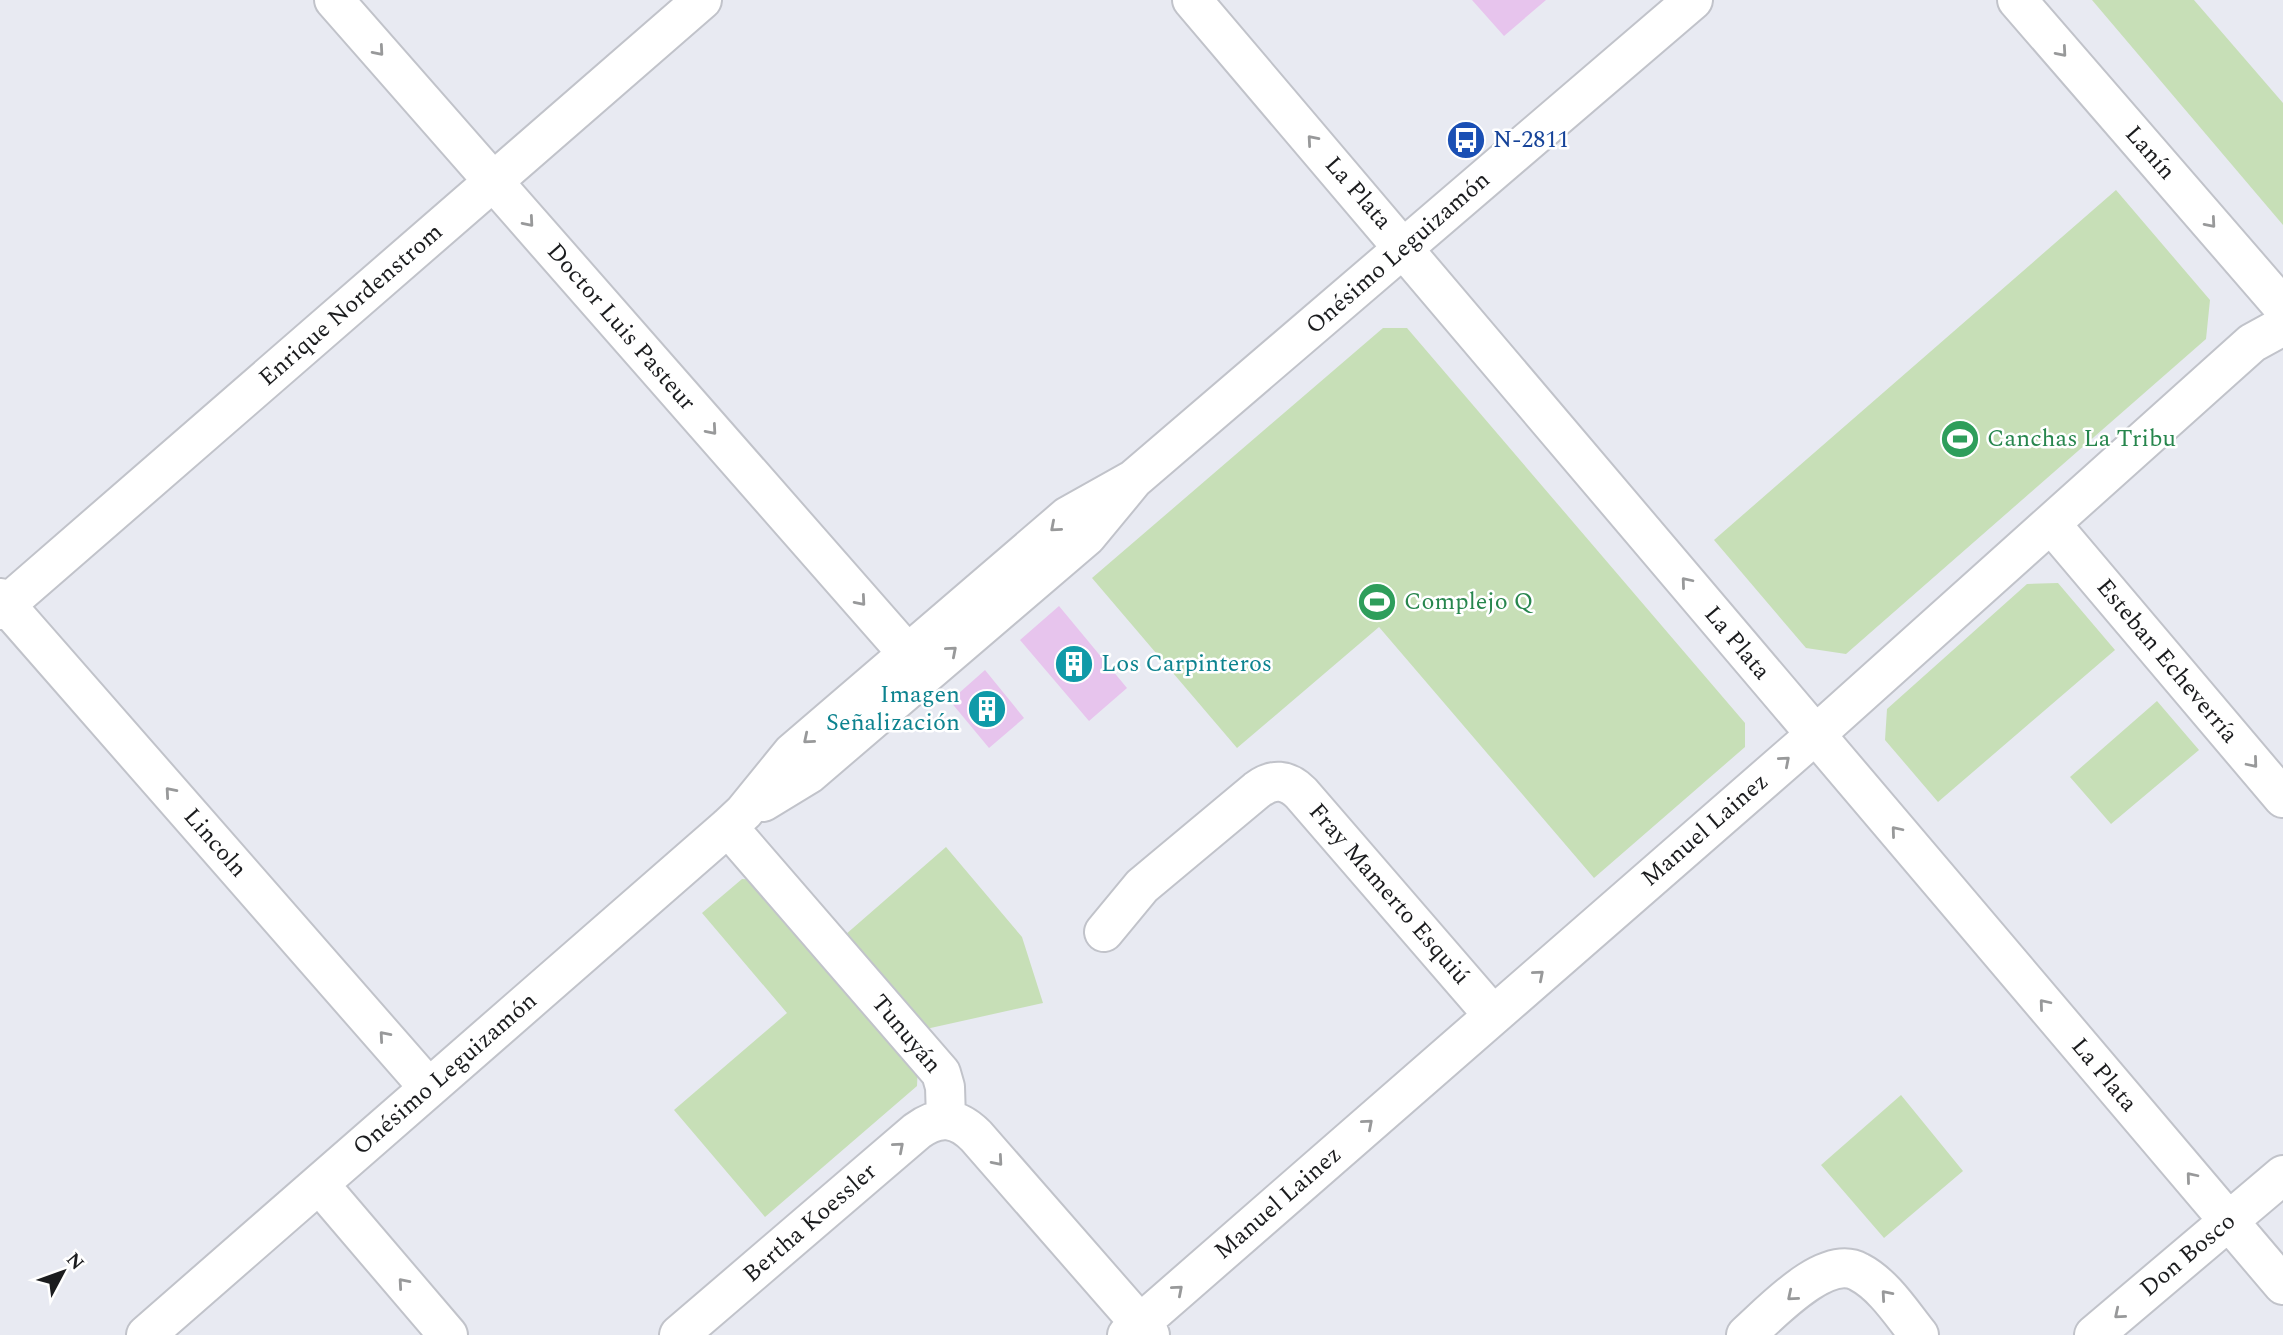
<svg xmlns="http://www.w3.org/2000/svg" width="2283" height="1335" font-family="Spectral,serif">
  <style>
    .green { fill: #c7dfb7 }
    .building { fill: #e7c4ed }
    .lines { fill: none; stroke-linecap: round; stroke-linejoin: round }
    .minor-casing { stroke: #c1c3ca; stroke-width: 42 }
    .minor { stroke: #fff; stroke-width: 38 }
    .oneway { stroke: #98999a }
    .labels { text-anchor: middle; dominant-baseline: central; stroke-width: 5; stroke-linejoin: round; paint-order: stroke }
    .transit-label { font-size: 24px; fill: #164399; stroke: #fff; text-anchor: start }
    .street-label { font-size: 24px; fill: #1b1c1e; stroke: #fff }
    .leisure-label { font-size: 24px; fill: #27864d; stroke: #fff; text-anchor: start }
    .culture-label { font-size: 24px; fill: #0d838f; stroke: #fff; text-anchor: start }
  </style>
  <rect width="100%" height="100%" fill="#e8eaf2"/>
  <path class="green" d="M2092 0H2194L2283 103V225Z
    M2116 190 2210 300 2206 339 1846 654 1806 648 1714 540Z
    M1383 328H1407L1745 723V747L1594 878 1379 627 1237 748 1092 578Z
    M2058 583 2115 650 1938 802 1885 740 1887 709 2027 584Z
    M2157 701 2199 750 2111 824 2070 777Z
    M946 847 1022 937 1043 1003 926 1029 845 935Z
    M742 879 761 880 918 1063 917 1086 765 1217 674 1110 787 1013 702 913Z
    M1901 1095 1963 1171 1884 1238 1821 1165Z"/>
  <path class="building" d="M1472 0H1546L1504 36Z
    M1059 606 1127 688 1089 721 1020 640Z
    M985 670 1024 718 989 748 950 701Z"/>
  <g class="lines">
    <g class="minor-casing">
      <path id="minor" d="M334 0 908 654
        M1192 0 2283 1285
        M2017 0 2283 307
        M2051 524 2283 798
        M0 598 429 1088
        M0 610 702 0
        M763 802 809 774 1087 536 1134 479 1693 0
        M728 827 941 1073 945 1087 946 1119
        M1104 932 1142 886 1257 790C1273 778 1287 779 1301 793L1493 1015
        M319 1184 448 1335
        M146 1335 728 827 744 812 792 753 1068 516 1134 479
        M679 1335 917 1131C939 1115 957 1117 976 1136L1150 1335
        M1127 1335 1815 735 2252 343 2283 326
        M1746 1335C1770 1314 1825 1253 1859 1272 1884 1285 1902 1314 1919 1335
        M2094 1335 2283 1175"/>
    </g>
    <use href="#minor" class="minor"/>
  </g>
  <defs><path id="oneway-chevron" d="M-2-3.5L2.5 0L-2 3.5" fill="none" stroke-width="1.6" stroke-linecap="round" stroke-linejoin="round" transform="scale(1.75)"/></defs>
  <g class="oneway">
    <use href="#oneway-chevron" transform="translate(379 51) rotate(49)"/>
    <use href="#oneway-chevron" transform="translate(2062 52) rotate(49)"/>
    <use href="#oneway-chevron" transform="translate(1312 140) rotate(-131)"/>
    <use href="#oneway-chevron" transform="translate(529 222) rotate(49)"/>
    <use href="#oneway-chevron" transform="translate(2211 223) rotate(49)"/>
    <use href="#oneway-chevron" transform="translate(712 430) rotate(49)"/>
    <use href="#oneway-chevron" transform="translate(1055 527) rotate(139)"/>
    <use href="#oneway-chevron" transform="translate(1686 582) rotate(-130)"/>
    <use href="#oneway-chevron" transform="translate(861 601) rotate(49)"/>
    <use href="#oneway-chevron" transform="translate(952 651) rotate(-41)"/>
    <use href="#oneway-chevron" transform="translate(808 739) rotate(140)"/>
    <use href="#oneway-chevron" transform="translate(1785 761) rotate(-41)"/>
    <use href="#oneway-chevron" transform="translate(2253 763) rotate(50)"/>
    <use href="#oneway-chevron" transform="translate(170 792) rotate(-131)"/>
    <use href="#oneway-chevron" transform="translate(1896 831) rotate(-130)"/>
    <use href="#oneway-chevron" transform="translate(1539 975) rotate(-41)"/>
    <use href="#oneway-chevron" transform="translate(2044 1004) rotate(-130)"/>
    <use href="#oneway-chevron" transform="translate(384 1036) rotate(-131)"/>
    <use href="#oneway-chevron" transform="translate(1368 1124) rotate(-41)"/>
    <use href="#oneway-chevron" transform="translate(899 1147) rotate(-41)"/>
    <use href="#oneway-chevron" transform="translate(998 1161) rotate(49)"/>
    <use href="#oneway-chevron" transform="translate(2191 1177) rotate(-130)"/>
    <use href="#oneway-chevron" transform="translate(403 1283) rotate(-131)"/>
    <use href="#oneway-chevron" transform="translate(1178 1290) rotate(-41)"/>
    <use href="#oneway-chevron" transform="translate(1886 1295) rotate(-131)"/>
    <use href="#oneway-chevron" transform="translate(1792 1296) rotate(140)"/>
    <use href="#oneway-chevron" transform="translate(2119 1314) rotate(140)"/>
  </g>
  <defs>
    <g id="bus-disc" transform="scale(2.0125)"><circle r="9.5" fill="#1a4fb4" stroke="#fff"/><path d="M-5-6H5V4H4V6H2V4H-2V6H-4V4H-5ZM-3.5-4V0h7V-4ZM-3.5 1.2v1.5H-2V1.2ZM2 1.2v1.5H3.5V1.2Z" fill="#fff"/></g>
    <g id="stadium-disc" transform="scale(2.0125)"><circle r="9.5" fill="#2e9e5b" stroke="#fff"/><path d="M0-5a6.5 5 0 1 0 0 10a6.5 5 0 1 0 0-10ZM-3.5-1.8h7v3.6h-7Z" fill="#fff"/></g>
    <g id="building-disc" transform="scale(2.0125)"><circle r="9.5" fill="#0f9aa8" stroke="#fff"/><path d="M-4-6H4V6H1V3H-1V6H-4ZM-2.5-4.3h1.7v1.8h-1.7ZM.8-4.3h1.7v1.8H.8ZM-2.5-1h1.7V.8h-1.7ZM.8-1h1.7V.8H.8Z" fill="#fff"/></g>
  </defs>
  <g fill-rule="evenodd">
    <use href="#bus-disc" x="1466" y="140"/>
    <use href="#stadium-disc" x="1960" y="439"/>
    <use href="#stadium-disc" x="1377" y="602"/>
    <use href="#building-disc" x="1074" y="664"/>
    <use href="#building-disc" x="987" y="709"/>
  </g>
  <g class="labels">
    <g class="transit-label">
      <text x="1493" y="140">N-2811</text>
    </g>
    <g class="street-label">
      <text transform="translate(2150 153) rotate(49)">Lanín</text>
      <text transform="translate(1358 193) rotate(49)">La Plata</text>
      <text transform="translate(1398 253) rotate(-41)">Onésimo Leguizamón</text>
      <text transform="translate(351 305) rotate(-41)">Enrique Nordenstrom</text>
      <text transform="translate(621 327) rotate(49)">Doctor Luis Pasteur</text>
      <text transform="translate(1737 643) rotate(50)">La Plata</text>
      <text transform="translate(2167 661) rotate(50)">Esteban Echeverría</text>
      <text transform="translate(1705 830) rotate(-41)">Manuel Lainez</text>
      <text transform="translate(215 843) rotate(49)">Lincoln</text>
      <text transform="translate(1389 894) rotate(49)">Fray Mamerto Esquiú</text>
      <text transform="translate(906 1034) rotate(50)">Tunuyán</text>
      <text transform="translate(445 1074) rotate(-41)">Onésimo Leguizamón</text>
      <text transform="translate(2104 1075) rotate(50)">La Plata</text>
      <text transform="translate(1278 1203) rotate(-41)">Manuel Lainez</text>
      <text transform="translate(810 1223) rotate(-41)">Bertha Koessler</text>
      <text transform="translate(2188 1255) rotate(-40)">Don Bosco</text>
    </g>
    <g class="leisure-label">
      <text x="1987" y="439">Canchas La Tribu</text>
      <text x="1404" y="602">Complejo Q</text>
    </g>
    <g class="culture-label">
      <text x="1101" y="664">Los Carpinteros</text>
      <text x="960" y="695" text-anchor="end">Imagen<tspan x="960" dy="28">Señalización</tspan></text>
    </g>
  </g>
  <g transform="translate(63 1272) rotate(49)" stroke="#ffffff" stroke-width="5" paint-order="stroke">
  <path d="M0-5L12 26L0 18L-12 26Z" fill="#1b1c1e"/>
  <text y="-10" font-size="19" font-weight="bold" text-anchor="middle" fill="#1b1c1e">N</text>
  </g>
</svg>
